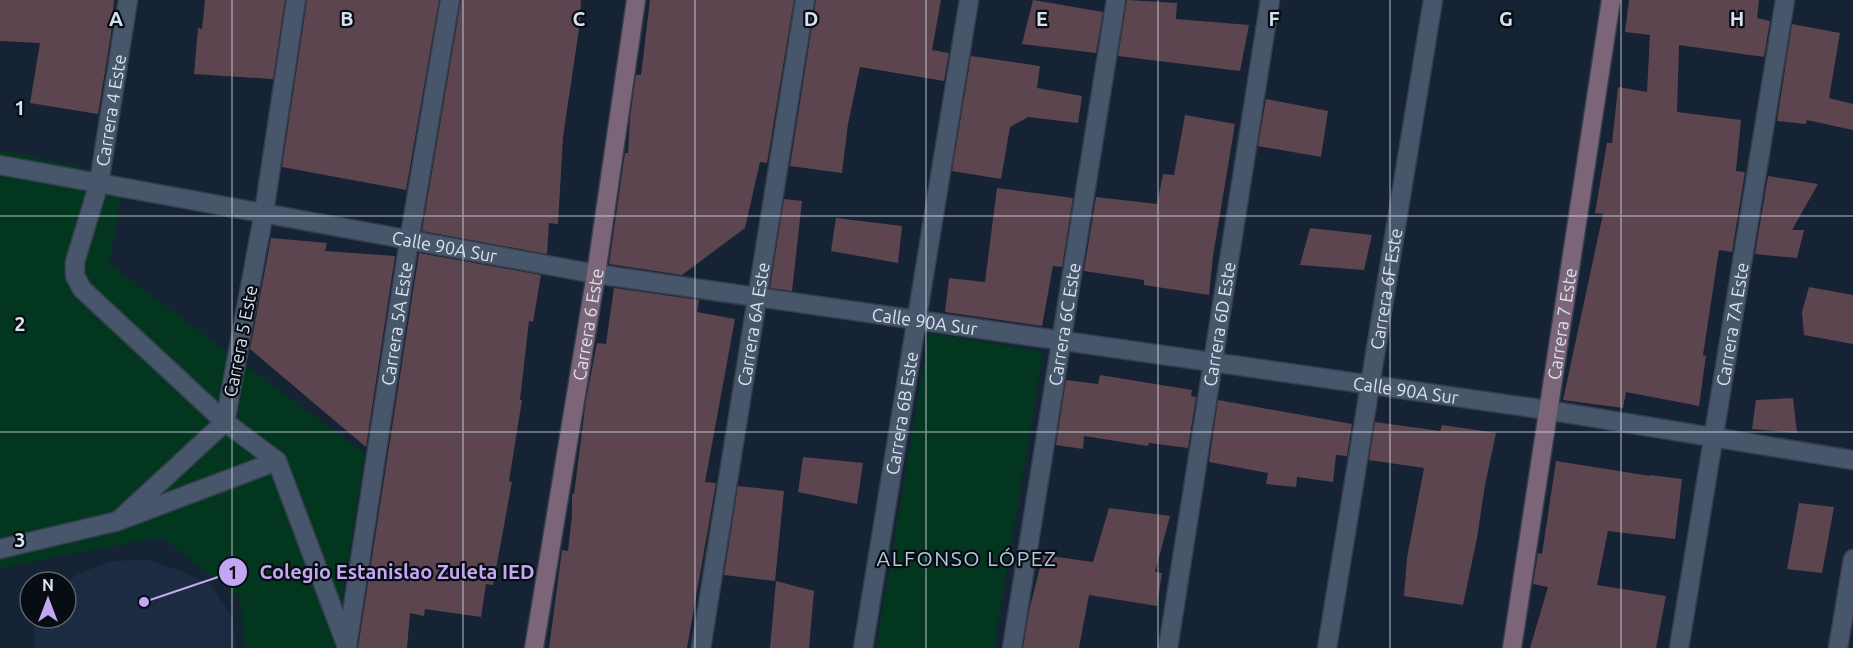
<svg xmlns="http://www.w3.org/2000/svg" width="1853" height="648" font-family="Ubuntu,sans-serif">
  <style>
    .built { fill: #1b2c42 }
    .green { fill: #03361f }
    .building { fill: #5d454f }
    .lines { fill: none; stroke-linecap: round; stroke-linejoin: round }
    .street-casing { stroke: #353f4d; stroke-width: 21 }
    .secondary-casing { stroke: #353f4d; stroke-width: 21 }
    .street { stroke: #47566a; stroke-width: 18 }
    .secondary { stroke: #7c6578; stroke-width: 18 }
    .grid { fill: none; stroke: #d8e1ed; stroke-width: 1.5; stroke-opacity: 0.55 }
    .labels { text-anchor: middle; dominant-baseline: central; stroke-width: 4.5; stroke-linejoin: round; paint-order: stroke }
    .street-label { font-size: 18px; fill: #d8e1ed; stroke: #070c13 }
    .quarter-label { font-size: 21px; letter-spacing: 1.5px; fill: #b6c8de; stroke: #070c13 }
    .grid-label { font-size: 20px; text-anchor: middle; font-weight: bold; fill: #d8e1ed; stroke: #070c13; stroke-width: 4.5; stroke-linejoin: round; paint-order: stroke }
    .leader { fill: none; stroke: #c3a7f2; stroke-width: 2 }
    .callout-dot { fill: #c3a7f2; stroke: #070c13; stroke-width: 2 }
    .mark-label { font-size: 18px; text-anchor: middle; font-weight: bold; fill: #111 }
    .callout-label { font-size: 20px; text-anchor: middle; font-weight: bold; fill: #c3a7f2; stroke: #070c13; stroke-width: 4.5; stroke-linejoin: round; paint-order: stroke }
  </style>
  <rect width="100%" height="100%" fill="#162334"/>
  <path class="built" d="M149 560 183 572 212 586 233 618 236 648H35L34 622 36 618H66V583L78 574 112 561Z"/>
  <path class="green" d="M0 150 125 177 109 264 365 454 334 648H245L240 597 161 537 0 568Z
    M929 333 1043 352 994 648H876Z"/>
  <path class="building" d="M0 0H114L111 34 98 114 30 103 40 43 0 41Z
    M205 0H285L273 79 194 74 198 28 202 29Z
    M307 0H439L406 190 282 167Z
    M461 0H581L580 22 563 137 558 224 549 223 547 254 422 231Z
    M650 0H794L767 163 760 162 745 228 682 275 609 264 625 153H628L630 118 636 75H641Z
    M816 0H941L932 50 949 53 944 81 860 67 848 124 842 173 790 166Z
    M1033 0 1103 12 1096 53 1022 44Z
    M1127 0 1177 3 1176 19 1249 25 1240 71 1118 56Z
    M1629 0H1759L1757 18 1770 21 1764 57 1679 45 1677 112 1741 120 1736 171 1745 172 1732 252 1719 250 1703 355 1706 356 1699 406 1626 392 1623 408 1563 400 1603 214 1595 213 1607 143H1612L1618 87 1647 92 1650 35 1625 32Z
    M1792 24 1840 33 1829 98 1853 104V130L1807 120 1806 124 1777 121Z
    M971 56 1040 66 1037 88 1082 96 1078 123 1028 117 1010 127 1001 179 952 171Z
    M1266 99 1328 111 1321 157 1258 146Z
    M1185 115 1235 124 1213 256 1209 295 1144 285V280L1084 271 1096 197 1157 204 1163 174 1174 175Z
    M1768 176 1818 184 1792 230H1804L1797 258 1755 254Z
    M997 188 1073 198 1062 267 1053 266 1042 326 945 312 949 278 985 282Z
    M784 199 802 201 792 291 770 288Z
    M836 218 902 226 898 263 831 251Z
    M1310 228 1372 235 1364 270 1300 265Z
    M271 238 327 243 325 251 395 256 366 447 250 349Z
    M419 253 541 275 533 322 529 321 520 400H522L509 481 512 482 493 585 486 584 481 617 425 609 424 616 410 613 407 648H358Z
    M1809 287 1853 295V344L1804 335 1802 312Z
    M614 288 699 300 697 312 735 319 705 482 716 483 687 648H549L562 550 568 551 572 516V494H574L586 400 597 343 606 344Z
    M1100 375 1192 390 1191 396 1196 397 1188 448 1149 443 1148 446 1084 436 1083 449 1056 445 1066 380 1098 384Z
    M1793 398 1797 433 1752 429 1756 400Z
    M1218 400 1352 424 1347 456 1336 455 1333 482 1297 477 1296 487 1266 484 1268 473 1209 462Z
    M1375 422 1440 431 1442 425 1496 433 1485 485 1477 538 1463 605 1404 596 1407 558 1424 468 1369 460Z
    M803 457 863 463 857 504 798 492Z
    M1556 461 1650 476V475L1682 479 1675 539 1608 531 1597 585 1666 596 1656 648H1530L1548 587 1533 584 1538 553 1542 554Z
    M738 486 784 491 775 581 724 575Z
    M1799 503 1834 507 1822 573 1787 569Z
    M1109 508 1170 516 1155 572 1162 573 1157 606 1089 595 1079 648H1023L1029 611 1043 555 1093 562Z
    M776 581 814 591 809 648H770Z"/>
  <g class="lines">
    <g class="street-casing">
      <g id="street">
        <path d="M296 0 264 212 225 422 277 461 347 647"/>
        <path id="s1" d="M0 165 596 274 1547 410 1853 460"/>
        <path id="s2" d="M118 521 225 422 82 289 75 276V262L99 183 128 0"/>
        <path d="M0 549 118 521 277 461"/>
        <path id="s3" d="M347 646 409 241 450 0"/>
        <path id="s4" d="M701 648 805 0"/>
        <path id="s5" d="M863 648 969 0"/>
        <path id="s6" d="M1012 648 1116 0"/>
        <path id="s7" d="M1168 648 1270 0"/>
        <path id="s8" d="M1327 648 1433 0"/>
        <path id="s9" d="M1679 648 1785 0"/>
        <path d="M1838 648 1853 559"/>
      </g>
    </g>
    <g class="secondary-casing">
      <g id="secondary">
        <path id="s10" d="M534 648 596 274 636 0"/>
        <path id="s11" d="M1512 648 1611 0"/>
      </g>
    </g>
    <use href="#street" class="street"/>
    <use href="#secondary" class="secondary"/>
  </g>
  <path class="grid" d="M232 0V648M463 0V648M695 0V648M926 0V648M1158 0V648M1390 0V648M1621 0V648M0 216H1853M0 432H1853"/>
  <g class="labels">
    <g class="street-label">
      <text stroke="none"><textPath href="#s2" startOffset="526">Carrera 4 Este</textPath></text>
      <text stroke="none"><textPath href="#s1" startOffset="452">Calle 90A Sur</textPath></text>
      <text stroke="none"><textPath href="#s8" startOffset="364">Carrera 6F Este</textPath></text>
      <text stroke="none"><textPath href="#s1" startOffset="938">Calle 90A Sur</textPath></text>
      <text stroke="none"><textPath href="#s3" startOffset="326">Carrera 5A Este</textPath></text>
      <text stroke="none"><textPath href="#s10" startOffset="328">Carrera 6 Este</textPath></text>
      <text stroke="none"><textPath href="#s4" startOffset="328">Carrera 6A Este</textPath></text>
      <text stroke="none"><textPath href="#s6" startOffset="328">Carrera 6C Este</textPath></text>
      <text stroke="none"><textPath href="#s7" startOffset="328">Carrera 6D Este</textPath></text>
      <text stroke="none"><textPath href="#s11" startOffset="328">Carrera 7 Este</textPath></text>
      <text stroke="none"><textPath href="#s9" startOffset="328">Carrera 7A Este</textPath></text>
      <text transform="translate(240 341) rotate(-79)">Carrera 5 Este</text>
      <text stroke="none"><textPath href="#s1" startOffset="1424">Calle 90A Sur</textPath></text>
      <text stroke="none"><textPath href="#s5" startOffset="238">Carrera 6B Este</textPath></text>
    </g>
    <g class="quarter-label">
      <text x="967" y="558">ALFONSO LÓPEZ</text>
    </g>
  </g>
  <g class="grid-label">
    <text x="116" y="26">A</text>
    <text x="347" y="26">B</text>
    <text x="579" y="26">C</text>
    <text x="811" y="26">D</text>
    <text x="1042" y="26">E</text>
    <text x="1274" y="26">F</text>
    <text x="1506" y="26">G</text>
    <text x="1737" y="26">H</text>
    <text x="20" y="115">1</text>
    <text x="20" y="331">2</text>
    <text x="20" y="547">3</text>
  </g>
  <path class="leader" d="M144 602L233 572"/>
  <g class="callout-dot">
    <circle cx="144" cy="602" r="6"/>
    <circle cx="233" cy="572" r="15"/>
  </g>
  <g class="mark-label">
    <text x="233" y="579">1</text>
  </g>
  <g class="callout-label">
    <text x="397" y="579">Colegio Estanislao Zuleta IED</text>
  </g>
  <g transform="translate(48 600)"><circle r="28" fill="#070c13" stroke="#5b616a" stroke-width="1.5"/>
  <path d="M0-4.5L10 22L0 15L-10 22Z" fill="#c3a7f2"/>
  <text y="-9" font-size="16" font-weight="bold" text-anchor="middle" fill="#d8e1ed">N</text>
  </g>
</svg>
